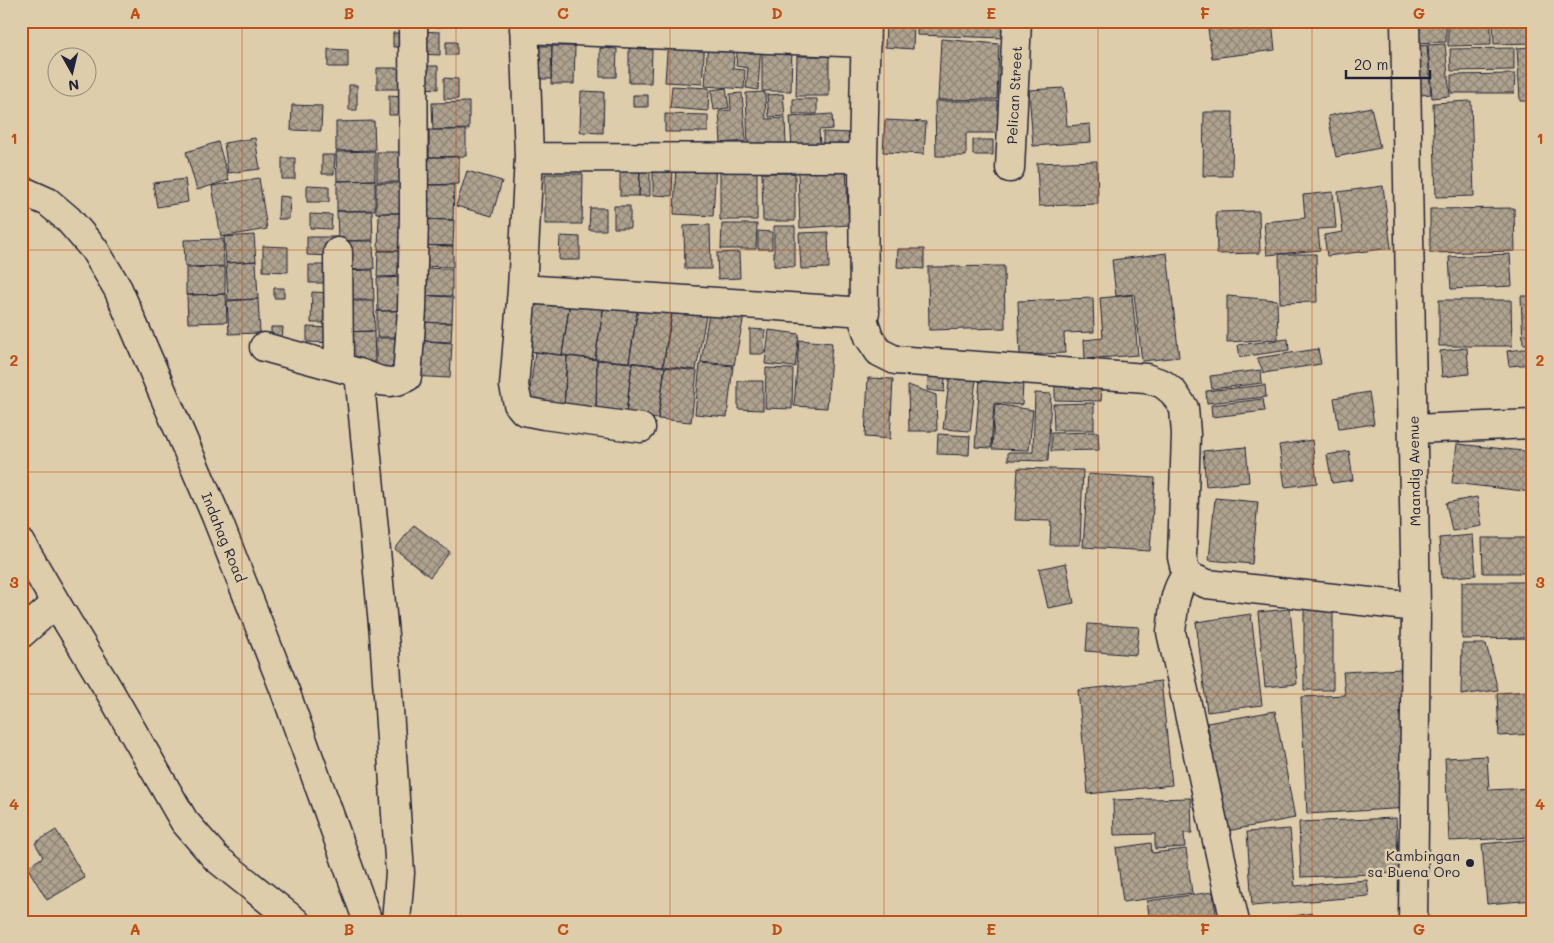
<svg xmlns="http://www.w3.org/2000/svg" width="1554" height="943" font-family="Mali,sans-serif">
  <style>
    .building { fill: url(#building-cross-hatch); stroke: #22223b }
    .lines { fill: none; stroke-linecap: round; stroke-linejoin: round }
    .minor-casing { stroke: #22223b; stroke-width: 31 }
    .major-casing { stroke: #22223b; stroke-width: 31 }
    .minor { stroke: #decdaa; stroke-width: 28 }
    .major { stroke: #decdaa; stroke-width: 28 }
    .grid { fill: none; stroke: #c04e15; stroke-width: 1; stroke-opacity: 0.55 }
    .poi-dot { fill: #22223b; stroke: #decdaa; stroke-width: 2 }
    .labels { text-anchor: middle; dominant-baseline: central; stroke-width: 5; stroke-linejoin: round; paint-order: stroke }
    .street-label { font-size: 14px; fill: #22223b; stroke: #decdaa }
    .poi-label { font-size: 14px; fill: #22223b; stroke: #decdaa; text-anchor: end }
    .neatline { fill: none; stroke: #c04e15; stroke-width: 2 }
    .grid-label { font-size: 16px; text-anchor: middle; font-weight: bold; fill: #c04e15 }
  </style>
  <defs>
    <pattern id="building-cross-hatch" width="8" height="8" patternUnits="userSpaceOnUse" patternTransform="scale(1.25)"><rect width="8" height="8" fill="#afa38f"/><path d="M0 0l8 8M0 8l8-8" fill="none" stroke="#8e8476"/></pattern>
  </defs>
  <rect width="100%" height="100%" fill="#decdaa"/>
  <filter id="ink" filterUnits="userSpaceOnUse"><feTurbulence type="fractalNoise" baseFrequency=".02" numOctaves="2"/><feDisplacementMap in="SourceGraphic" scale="10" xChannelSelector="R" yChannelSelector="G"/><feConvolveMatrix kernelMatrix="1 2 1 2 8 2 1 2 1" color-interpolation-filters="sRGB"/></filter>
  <g filter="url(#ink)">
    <path class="building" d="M414 21H442V27L414 26Z
      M886 21H914L913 49 885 47Z
      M917 21H1004V38L917 35Z
      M1207 21H1272L1275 50 1212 58Z
      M1322 21H1355V24H1322Z
      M1408 21H1446V42L1408 43Z
      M1448 21H1491V45L1448 46Z
      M1493 21H1533V43L1494 44Z
      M418 31 440 32V55L417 54Z
      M393 33H401V47H393Z
      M668 38 705 41 702 84 665 82Z
      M941 39 999 44 997 99 938 100Z
      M708 40 735 42 733 69 745 70 744 89 705 86Z
      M738 40 761 42 758 90 746 88 748 68 736 66Z
      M446 42H457V55H446Z
      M762 44 792 45 791 91H762Z
      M1445 44 1450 96 1432 98 1428 45Z
      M1427 45 1431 94 1412 96 1408 47Z
      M533 46H552L551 79H532Z
      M552 46H575L574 84H551Z
      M1533 47V101H1520L1517 48Z
      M600 48 617 49 616 77H600Z
      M629 48 652 49 651 83H629Z
      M1514 48V70L1451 71 1450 49Z
      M328 49 348 50V67H328Z
      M797 56H829V96H796Z
      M424 66H438V89L424 88Z
      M377 68H400V89H377Z
      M1515 74 1514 93H1451V75Z
      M444 78 458 79V99H444Z
      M349 85H357V110H349Z
      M672 86 709 88 708 111 670 108Z
      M726 88 729 108 714 110 711 90Z
      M1064 88 1067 126 1090 124 1091 142 1033 146 1029 90Z
      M581 91 604 92 603 133 580 132Z
      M765 92 766 119 785 118 786 145 748 147 746 93Z
      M742 93 746 141 721 143 719 111 731 110 730 94Z
      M783 94 785 116 769 117 767 95Z
      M633 95H648V107H633Z
      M389 96 403 97V115H389Z
      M793 99H817V114H793Z
      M935 101H999L1000 133H966V156H936Z
      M1471 101 1474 196 1436 197 1433 103Z
      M469 102V129L433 130 432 103Z
      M292 105 322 106 321 131 291 130Z
      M1371 107 1380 148 1336 157 1328 116Z
      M1204 112H1233L1232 176H1203Z
      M665 114 708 115V132H665Z
      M832 114 833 129 819 130 820 146 792 148 790 117Z
      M885 120 926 122 924 154 883 152Z
      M374 121 375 150 336 151V122Z
      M429 130H466V156L429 157Z
      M823 132 853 133V152L823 151Z
      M255 138 260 169 228 173 224 143Z
      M973 140H993V155H973Z
      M218 142 229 180 197 190 186 152Z
      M375 151V180L337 181 336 152Z
      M377 152H413V182H377Z
      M322 155H335L334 174H322Z
      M422 157H459V184L422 185Z
      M282 158H295V179H282Z
      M1097 161 1098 204 1039 206 1037 163Z
      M676 162 716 163 713 216 674 214Z
      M720 163H757V220H720Z
      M653 165 673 166 672 196 653 195Z
      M620 169 640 170 639 196H620Z
      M846 169 849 225 800 228 798 172Z
      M640 170H650V196H639Z
      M467 171 502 181 492 216 456 206Z
      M762 173H795V221H763Z
      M545 174H583L582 224H545Z
      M259 178 267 229 221 237 212 186Z
      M185 179 188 202 157 207 153 183Z
      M375 180V210L337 211V181Z
      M376 183H414L413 213H376Z
      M307 185 329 186V202H307Z
      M416 185H454L453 220 415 219Z
      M1383 186 1391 248 1327 256 1324 235 1343 232 1338 192Z
      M1333 192 1336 228 1318 229 1320 250 1267 255 1264 222 1305 218 1303 195Z
      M279 196 290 197 289 219H278Z
      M614 206H630V228H614Z
      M590 208H606V230H589Z
      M1514 208 1515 251 1430 253V209Z
      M337 211H372L373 240 338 241Z
      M1259 211 1260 253 1217 254 1216 212Z
      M379 213H412V251L378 250Z
      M310 214 332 215 331 229 310 228Z
      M415 219 454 220 453 246 415 245Z
      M722 224H757L756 249H721Z
      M710 225 711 269H685L684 226Z
      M774 226H795V267L774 266Z
      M758 231 772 232V249H758Z
      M828 232 829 268 801 269 799 233Z
      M254 235 256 261 226 263 224 237Z
      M560 236 580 237V260H559Z
      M307 237H337L336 256 307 255Z
      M223 239 224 266 185 267 184 240Z
      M338 241H373L374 269 339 270Z
      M414 245 453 246V267L413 266Z
      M263 246 288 247V272L263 271Z
      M898 249H924V269L897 267Z
      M378 251H411V276L377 277Z
      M739 252 740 278 718 279 717 253Z
      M1167 253 1179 357 1142 361 1134 294 1116 296 1112 260Z
      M1279 254H1316L1317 302 1280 303Z
      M1510 254 1512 286 1451 289 1449 257Z
      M256 261 258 299 228 300 226 263Z
      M309 265H333V283H309Z
      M1004 266 1005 328 929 330 928 267Z
      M225 267V294L186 295V268Z
      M413 268 452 269V296L412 295Z
      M373 270 374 300H339L338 271Z
      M410 277 411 310 378 311 377 278Z
      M274 288H284V298H274Z
      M312 292 333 293 332 323H311Z
      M226 294 227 322 188 323 187 295Z
      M412 295 453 297 452 323 411 322Z
      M1132 295 1138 355 1085 359 1084 340 1103 338 1100 298Z
      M1227 296 1277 300 1278 339 1227 342Z
      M1521 296H1533V344H1523Z
      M536 297 570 301 562 355 528 351Z
      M1093 298 1094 332 1064 333 1065 353 1020 355 1018 301Z
      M258 299 260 333 229 334 227 301Z
      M1439 300H1511L1512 346H1439Z
      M339 301H374L375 331 340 332Z
      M570 301 604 305 595 359 562 355Z
      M604 305 638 308 629 362 595 359Z
      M710 307 745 311 734 365 701 362Z
      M638 308 672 313 663 366 629 362Z
      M377 311H408L409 337H377Z
      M672 313 706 316 696 370 663 366Z
      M411 322 452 323 451 342 411 340Z
      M271 327H283L282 345H271Z
      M307 327 337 328 336 343 307 342Z
      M750 329 765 330 764 354H750Z
      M769 330 799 334 795 367 765 364Z
      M374 331 375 362 340 363 339 332Z
      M376 338H408V368H376Z
      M1288 339 1289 350 1240 357 1238 345Z
      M411 340 452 343 450 378 409 376Z
      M799 340 832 343 827 408 794 406Z
      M1467 348 1469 374 1442 377 1440 351Z
      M1533 348V364L1509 366 1507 351Z
      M1318 349 1321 364 1264 373 1257 358Z
      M535 352 567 356 564 409 528 405Z
      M567 356 597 360 596 412 564 409Z
      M597 360 632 363 626 415 596 412Z
      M632 363 665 367 658 419 626 415Z
      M700 363 733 366 727 417 695 414Z
      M665 367 697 371 691 422 658 419Z
      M766 368 793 369 792 409 765 408Z
      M1261 370 1262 383 1212 389 1210 376Z
      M950 375 976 379 970 431 943 429Z
      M928 376 945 378 944 392 927 390Z
      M868 378 893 379 890 439 865 437Z
      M980 379 1023 382 1022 405 994 403 991 448 975 447Z
      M738 381H763V410L738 409Z
      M1055 383 1102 384 1101 401 1055 400Z
      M908 385 936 395 937 431H909Z
      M1265 385 1266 397 1207 403 1206 391Z
      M1369 392 1374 424 1339 429 1334 398Z
      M1035 393 1051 394 1048 461 1008 460V452H1033Z
      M1263 399 1265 411 1212 417 1211 405Z
      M1094 403V430H1054L1053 404Z
      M995 404 1033 410 1029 450 992 449Z
      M1098 432 1099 450 1051 451V433Z
      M938 434 970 436 969 455 937 454Z
      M1312 440 1317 483 1285 487 1279 445Z
      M1457 444 1533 452V492L1452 483Z
      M1246 447 1249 482 1206 486 1203 451Z
      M1349 451 1353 480 1332 483 1327 455Z
      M1018 468 1083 470 1080 545H1050L1051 521 1015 520Z
      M1088 474 1155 478 1150 551 1083 547Z
      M1477 497 1482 526 1452 531 1446 503Z
      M1215 498 1258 502 1252 564 1209 560Z
      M414 525 450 552 430 577 395 549Z
      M1473 535 1476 575 1442 578 1439 538Z
      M1482 538H1533V573H1483Z
      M1066 563 1074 603 1048 608 1039 569Z
      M1462 582H1533V638L1462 639Z
      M1304 607H1333V690H1304Z
      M1290 609 1297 684 1265 687 1258 612Z
      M1251 614 1262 705 1207 712 1196 622Z
      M1088 624 1139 627 1136 655 1086 651Z
      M1462 644H1486L1498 690 1461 695Z
      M1402 669 1409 808 1307 814 1301 697 1345 695 1343 672Z
      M1161 681 1172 785 1088 794 1078 690Z
      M1533 691V734L1499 736 1497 693Z
      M1275 711 1295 818 1227 831 1207 723Z
      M1487 756 1489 790 1533 788V837L1449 841 1445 758Z
      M1191 798 1192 833H1184L1185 847 1155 849V834L1114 835 1113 800Z
      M1396 818 1399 873 1301 877 1299 822Z
      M1290 829 1295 886 1367 880 1369 896 1252 906 1247 832Z
      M56 830 85 878 47 900 27 867 43 857 35 843Z
      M1533 839V900L1487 904 1482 844Z
      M1151 843 1152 853 1186 849 1192 893 1123 902 1116 848Z
      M1213 892 1217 922H1150L1147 901Z
      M1312 913 1313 922H1261Z"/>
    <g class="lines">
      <g class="minor-casing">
        <path id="minor" d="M524 21 529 157 522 289 514 386 518 404 524 411 544 415 641 428
          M866 21 863 158 864 322 869 337 879 352 895 360 1146 378 1163 384 1173 392 1184 408 1186 434 1182 557 1186 575 1207 584 1416 607
          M1405 21 1416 607 1413 922
          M524 29 866 43
          M529 157 863 158
          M1010 168 1017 21
          M338 252 339 367
          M522 289 865 312
          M264 347 359 373 381 381 390 382 397 381 407 377 412 310 414 215 413 21
          M359 373 384 635 400 873 396 922
          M1413 429 1533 424
          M21 543 56 603 110 692 184 821 216 858 296 922
          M1186 575C1173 594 1174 609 1171 632L1235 922
          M21 634 56 603"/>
      </g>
      <g class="major-casing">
        <path id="major" d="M21 190 48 202 68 219 94 249 118 289 216 516 285 691 368 922"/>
      </g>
      <use href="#minor" class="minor"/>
      <use href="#major" class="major"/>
    </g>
  </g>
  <path class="grid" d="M242 21V922M456 21V922M670 21V922M884 21V922M1098 21V922M1312 21V922M21 250H1533M21 472H1533M21 694H1533"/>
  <circle class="poi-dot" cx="1470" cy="863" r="5"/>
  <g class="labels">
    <g class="street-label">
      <text transform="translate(1014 95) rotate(-87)">Pelican Street</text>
      <text transform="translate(1414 471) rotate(-91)">Maandig Avenue</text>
      <text transform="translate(224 537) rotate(68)">Indahag Road</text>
    </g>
    <g class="poi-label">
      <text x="1460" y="855">Kambingan<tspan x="1460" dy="16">sa Buena Oro</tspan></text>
    </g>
  </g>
  <rect width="1554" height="943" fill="none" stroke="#decdaa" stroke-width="55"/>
  <g transform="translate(72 72) rotate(172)"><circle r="24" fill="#decdaa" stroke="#93897e"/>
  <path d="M0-4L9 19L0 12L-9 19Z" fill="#22223b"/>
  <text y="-8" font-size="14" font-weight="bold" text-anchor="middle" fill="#22223b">N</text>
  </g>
  <path d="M1346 70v8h84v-8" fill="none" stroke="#22223b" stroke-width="2.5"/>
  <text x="1354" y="70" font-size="15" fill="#22223b" stroke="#decdaa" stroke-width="4" paint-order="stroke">20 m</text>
  <rect x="28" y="28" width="1498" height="888" class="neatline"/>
  <g class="grid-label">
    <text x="135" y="19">A</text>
    <text x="349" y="19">B</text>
    <text x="563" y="19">C</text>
    <text x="777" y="19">D</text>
    <text x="991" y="19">E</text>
    <text x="1205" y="19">F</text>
    <text x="1419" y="19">G</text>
    <text x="14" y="144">1</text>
    <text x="1540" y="144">1</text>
    <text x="14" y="366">2</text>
    <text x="1540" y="366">2</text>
    <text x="14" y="588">3</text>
    <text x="1540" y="588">3</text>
    <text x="14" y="810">4</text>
    <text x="1540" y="810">4</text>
    <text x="135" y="935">A</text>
    <text x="349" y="935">B</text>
    <text x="563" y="935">C</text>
    <text x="777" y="935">D</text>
    <text x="991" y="935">E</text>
    <text x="1205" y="935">F</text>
    <text x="1419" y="935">G</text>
  </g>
</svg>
